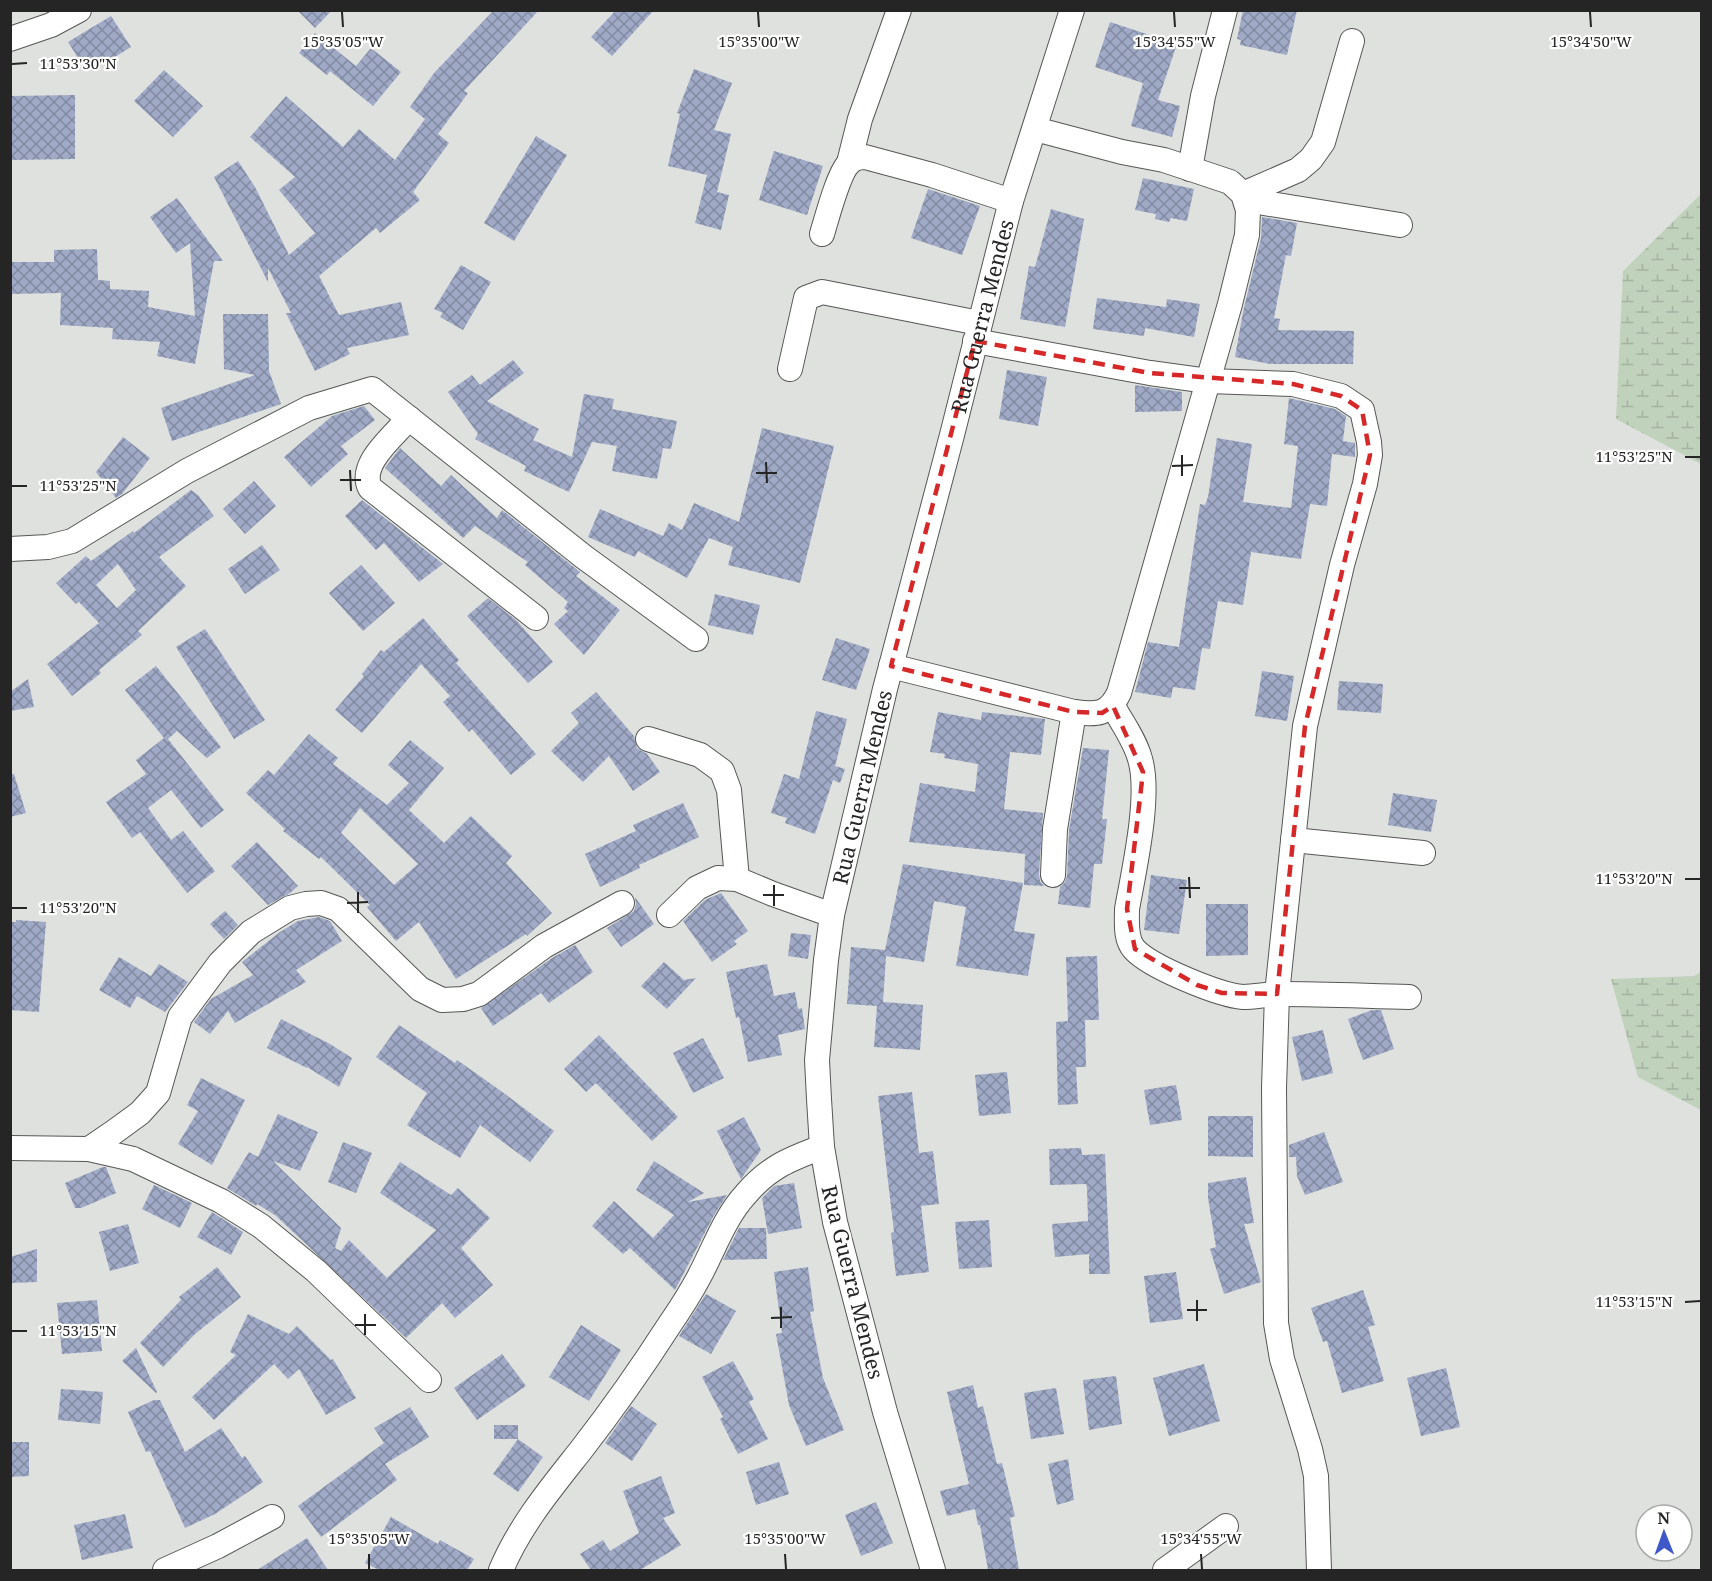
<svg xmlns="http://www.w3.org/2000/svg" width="1712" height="1581" font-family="'Noto Serif',serif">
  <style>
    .wetland { fill: url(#wetland-marsh) }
    .building { fill: url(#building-cross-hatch); fill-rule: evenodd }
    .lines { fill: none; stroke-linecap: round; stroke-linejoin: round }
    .minor-casing { stroke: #555855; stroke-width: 26 }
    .minor { stroke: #fff; stroke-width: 24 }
    .marked { fill: none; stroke: #d62828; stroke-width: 4.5; stroke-dasharray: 12 8; stroke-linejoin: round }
    .ticks { fill: none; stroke: #242524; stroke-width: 2 }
    .labels { text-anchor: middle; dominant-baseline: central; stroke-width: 4.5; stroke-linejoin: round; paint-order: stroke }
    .street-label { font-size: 21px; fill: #242524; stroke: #fff }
    .ticks-label { font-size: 15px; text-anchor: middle; fill: #242524; stroke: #fff; stroke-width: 4.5; stroke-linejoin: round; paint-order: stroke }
  </style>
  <defs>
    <pattern id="wetland-marsh" width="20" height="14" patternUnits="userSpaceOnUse" patternTransform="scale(1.5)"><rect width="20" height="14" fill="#c0d1bc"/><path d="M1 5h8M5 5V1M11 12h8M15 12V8" fill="none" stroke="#a5b3a1"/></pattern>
    <pattern id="building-cross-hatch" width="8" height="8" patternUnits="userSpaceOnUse" patternTransform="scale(1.5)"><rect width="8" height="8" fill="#a0aac7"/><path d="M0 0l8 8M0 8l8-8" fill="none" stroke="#828aa1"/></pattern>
  </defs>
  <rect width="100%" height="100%" fill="#dee1de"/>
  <path class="wetland" d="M1701 194V464L1616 419 1623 271Z
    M1701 972V1110L1638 1077 1611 979 1694 976Z"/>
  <path class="building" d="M297 10H332L315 28Z
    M494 10H539L464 91 468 93 438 134 449 143 413 192 420 200 380 233 376 228 319 276 339 315 401 302 409 335 347 348 350 354 315 371 286 313H291L268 268V282L214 177 238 161 255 187 289 255 315 233 279 190 295 177 250 137 286 96 343 147 359 129 395 160 425 119 410 107 434 73Z
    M616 10H654L612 56 591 37Z
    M1243 10H1297L1287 55 1240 45 1241 40 1237 39Z
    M111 16 131 47 92 71 86 61 82 64 68 42Z
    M1110 22 1177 44 1158 100 1180 106 1172 137 1131 126 1143 83 1095 67Z
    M315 33 356 66 371 48 401 72 373 106 330 71 327 75 299 53Z
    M694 69 732 83 714 130 731 134 717 192 729 195 721 230 695 223 707 175 668 166 680 114 677 113Z
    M164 70 203 106 173 137 134 101Z
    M75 95V159L10 160V96Z
    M536 136 567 155 514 241 484 223Z
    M774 151 823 166 807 215 759 200Z
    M1143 178 1194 189 1187 221 1171 218 1169 222 1155 219 1156 214 1135 210Z
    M928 189 980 206 962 255 911 238Z
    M177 198 223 261H214L195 364 157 356 160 342 112 339 113 328 60 325 61 293 11 294 10 262H54V250L97 249 98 280 110 281V289L149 291 148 307 195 316 190 243 176 253 150 217Z
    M1051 209 1084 219 1065 327 1020 319 1029 266 1035 267Z
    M1262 217 1297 223 1291 256 1286 255 1274 318 1280 319 1278 330 1354 331 1353 364H1270L1235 357 1243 312 1261 238Z
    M461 265 491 282 463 330 440 317 443 313 434 309Z
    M1097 298 1166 307 1167 299 1200 304 1194 337 1145 328 1144 336 1093 329Z
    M223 314H268L269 371 281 404 172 441 161 408 255 375 224 369Z
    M513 360 524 373 487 401 539 429 533 440 572 457 584 394 614 399 612 409 677 421 671 449 663 448 657 479 612 471 617 446 592 442 569 492 524 471 526 466 475 439 478 434 448 392 472 375 480 385Z
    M1007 370 1047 377 1038 426 999 419Z
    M1135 385 1182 392V411L1135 412Z
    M1289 398 1335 409 1346 416 1343 441 1355 443V457L1332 454 1327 506 1310 504 1301 559 1251 552 1243 605 1218 601 1210 649 1202 648 1195 690 1173 687 1171 698 1135 692 1148 642 1179 647 1200 504 1205 505 1208 497 1217 438 1252 444 1243 502 1291 508 1298 446 1284 444Z
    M364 406 375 420 341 446 348 454 311 487 284 457 332 416Z
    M762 428 834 446 800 583 728 565 733 547 709 538 687 578 638 551 635 557 588 537 600 509 663 536 669 523 682 530 694 503 739 522Z
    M123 437 150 458 122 494 116 498 96 472Z
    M400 448 441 486 451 475 497 518 502 510 580 572 576 576 620 610 584 655 554 624 568 611 564 608 568 602 525 565 528 562 475 526 463 538 385 468Z
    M254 481 276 506 245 534 223 509Z
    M191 490 198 495 214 516 159 557 186 586 138 631 142 635 99 670 101 673 72 696 47 664 99 623 79 602 76 604 56 583 86 556 91 561 133 531 134 533ZM118 564 136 590 117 608 96 585Z
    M362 500 443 564 419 582 384 543 376 550 345 516Z
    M262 545 280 570 245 594 228 569Z
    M361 565 395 603 363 631 329 593Z
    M715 594 760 605 753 635 708 625Z
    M488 598 516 620 553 662 528 683 467 616Z
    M423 618 459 660 456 663 536 754 511 775 472 729 469 732 443 702 450 696 421 664 362 733 335 710 364 676 362 674 381 650 384 652Z
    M205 629 265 720 234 739 176 647Z
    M836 638 870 649 856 690 822 680Z
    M156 666 221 747 207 758 177 731 168 739 224 810 201 828 171 790 148 808 171 840 183 831 215 871 187 893 140 832 132 838 106 802 146 774 136 760 164 738 125 690Z
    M1262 671 1294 676 1287 721 1255 716Z
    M28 679 34 707 10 711V692Z
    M1339 681 1383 684 1381 713 1337 710Z
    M596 692 634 736 637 748 647 754 660 772 633 791 609 756 583 782 551 751 579 723 571 713Z
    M816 711 847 719 835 766 845 769 840 783 833 780 815 834 785 823 787 818 771 813 784 774 799 779Z
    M938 712 981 720 982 712 1045 719 1041 755 1010 752 1004 809 1043 813 1039 874 1040 881 1044 886 1024 885 1025 854 909 842 920 783 975 792 978 764 944 758 945 754 930 752Z
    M309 734 338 758 333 764 387 805 409 783 388 765 410 740 444 768 409 810 444 843 471 816 512 856 506 863 552 913 527 936 526 934 456 979 419 922 396 941 367 907 370 905 321 857 319 859 283 831 285 829 246 793 268 770 274 775ZM360 808 418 864 394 885 341 833Z
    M1083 748 1109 750 1102 819H1107L1102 864H1094L1090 908 1058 904 1060 887 1065 882 1067 876 1069 830Z
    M10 774H14L26 813 10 817Z
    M1393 793 1437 800 1431 832 1388 825Z
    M683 803 699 837 639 865 640 868 600 887 585 854 636 831 633 825Z
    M257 842 298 886 290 893 268 905 231 866Z
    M903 864 1023 883 1014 931 1035 934 1028 976 956 966 966 907 934 901 924 962 886 956 883 1002 923 1005 920 1050 874 1047 877 1006 847 1004 851 947 885 950Z
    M1151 875 1187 880 1179 934 1144 930Z
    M721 893 748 931 734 941 737 944 712 962 683 921 705 900Z
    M635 897 654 924 621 947 607 928 634 911 636 904Z
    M1206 904H1248V955L1206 956Z
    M225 911 238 925 224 939 210 924Z
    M319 917 330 921 342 941 296 970 306 982 235 1023 228 1011 210 1034 194 1022 211 999 253 975 242 962 280 932 298 921Z
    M16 920 46 922 39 1012 10 1010V922H16Z
    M791 933 811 935 808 959 788 956Z
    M575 945 593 972 549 1003 541 993 493 1026 481 1008 552 958Z
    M1097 956 1099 1020H1085L1086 1067H1076L1078 1104 1058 1105 1056 1022 1068 1021 1066 957Z
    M119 957 151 976 159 964 188 982 165 1012 137 996 130 1008 99 990Z
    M664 962 684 980 696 978 667 1009 641 986Z
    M767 964 774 996 795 992 798 1009 802 1008 805 1029 778 1035 782 1055 748 1062 739 1017 736 1018 726 972Z
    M1372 1010H1381L1394 1049 1363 1060 1348 1019Z
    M281 1019 330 1044 352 1058 339 1087 307 1067V1068L267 1048Z
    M399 1025 455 1063 457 1060 501 1091 554 1131 530 1162 480 1125 460 1158 407 1125 427 1093 376 1057Z
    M1323 1030 1333 1073 1302 1081 1292 1037Z
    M599 1035 678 1117 652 1141 596 1083 586 1092 564 1069Z
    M703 1038 724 1078 693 1093 673 1053Z
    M1007 1072 1011 1113 979 1116 975 1075Z
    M201 1078 245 1100 212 1165 178 1144 198 1111 187 1105Z
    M1176 1085 1182 1120 1150 1125 1144 1090Z
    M912 1092 919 1153 933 1151 939 1204 921 1206 929 1272 896 1276 891 1233 894 1232 878 1096Z
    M278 1114 318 1132 300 1171 273 1161 341 1228 335 1248 341 1251 349 1240 387 1278 436 1230 380 1193 400 1162 451 1195 458 1188 490 1218 461 1248 493 1285 455 1318 442 1303 406 1338 275 1215 257 1204 256 1206 227 1188 249 1152 258 1157Z
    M1208 1116H1253V1157L1208 1156Z
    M744 1117 761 1150 741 1179 717 1131Z
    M1324 1132 1343 1182 1305 1195 1297 1176 1296 1157H1289V1145Z
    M343 1142 372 1153 356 1193 328 1182Z
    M1081 1148 1082 1155 1105 1154 1110 1274H1089V1254L1055 1257 1052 1224 1088 1221 1087 1188 1086 1184 1050 1185 1049 1149Z
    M654 1161 704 1193 688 1202 727 1195 713 1217 675 1290 630 1248 623 1254 592 1226 614 1201 653 1238 674 1215 636 1190Z
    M103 1167H106L116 1193 81 1208H75L65 1183Z
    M1246 1177 1254 1223 1244 1224 1261 1282 1224 1294 1210 1249 1216 1247 1208 1198V1183Z
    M794 1183 802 1228 768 1234 762 1198 774 1186Z
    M154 1185 192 1203 180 1228 142 1209Z
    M212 1212 243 1232 231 1255 197 1237Z
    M989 1220 992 1267 959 1269 955 1222Z
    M128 1224 139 1263 110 1271 99 1232Z
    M739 1228H766L767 1259 723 1260Z
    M37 1249V1282L10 1283V1257Z
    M217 1267 241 1297 195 1334 163 1367 140 1343 181 1300 179 1297Z
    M808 1267 814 1311 810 1312 823 1378 844 1430 806 1446 789 1405 776 1334 782 1333 774 1272Z
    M1176 1272 1183 1319 1150 1323 1144 1276Z
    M1363 1290 1375 1325 1368 1327 1384 1381 1342 1393 1327 1341 1323 1342 1311 1308Z
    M706 1294 736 1311 711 1354 679 1336Z
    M97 1300 102 1351 62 1354 57 1303Z
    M248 1314 289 1334 297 1326 331 1360 333 1359 356 1398 326 1415 299 1369 288 1379 274 1364 214 1420 192 1397 236 1355 230 1352Z
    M581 1325 621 1350 589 1401 549 1377Z
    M136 1348 157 1392 156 1393 122 1361Z
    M502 1354 526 1386 477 1420 454 1388Z
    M733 1361 754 1399 749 1402 768 1439 738 1454 720 1419 723 1417 702 1377Z
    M1204 1364 1220 1421 1169 1436 1153 1378Z
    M1446 1368 1460 1427 1421 1436 1407 1378Z
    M1116 1376 1122 1424 1089 1430 1083 1380Z
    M973 1385 978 1408 983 1406 997 1464 1002 1463 1015 1516 1010 1518 1019 1570H988L980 1525H978L975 1509 947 1516 940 1491 969 1484 947 1392Z
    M1056 1388 1064 1434 1031 1439 1024 1393Z
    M61 1389 103 1392 100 1424 58 1420Z
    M154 1400H160L185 1452 221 1428 242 1458 245 1456 263 1482 215 1514 185 1528 150 1451 146 1452 128 1412Z
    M631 1406 657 1424 632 1461 605 1443Z
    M410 1407 429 1437 385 1464 397 1480 321 1537 298 1506 384 1443 374 1428Z
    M494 1425H518V1439H494Z
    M518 1439 543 1457 518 1492 493 1474Z
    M10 1442H29V1476L10 1477Z
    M1068 1459 1074 1500 1057 1505 1048 1464Z
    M779 1462 789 1494 756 1505 746 1472Z
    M661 1476 675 1513 663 1518 681 1545 640 1570H591L580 1554 603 1540 610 1551 639 1533 623 1491Z
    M876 1502 893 1543 861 1556 845 1515Z
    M125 1514 133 1548 82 1560 74 1525Z
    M391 1517 438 1544 440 1540 474 1559 467 1570H379L365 1563Z
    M307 1538 328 1570H257Z"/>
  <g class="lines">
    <g class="minor-casing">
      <g id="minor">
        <path d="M10 39 51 25 79 10"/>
        <path d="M849 163 860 119 899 10"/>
        <path d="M1190 169 1203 96 1225 10"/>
        <path d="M1243 194 1298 170 1311 159 1323 142 1352 41"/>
        <path d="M1246 200 1400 225"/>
        <path d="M822 234C827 218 839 170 851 161 855 158 860 157 865 157L932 175 1011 201"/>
        <path d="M975 341 1150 373 1208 381 1293 384 1341 396 1362 410 1369 442 1370 455 1365 484 1342 565 1305 726 1277 994 1274 1088 1276 1323 1282 1359 1310 1449 1316 1476 1319 1570"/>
        <path d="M790 369 806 298 822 292 979 323"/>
        <path d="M409 418C394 436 358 464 370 488L536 618"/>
        <path d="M10 549 48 547 72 541 187 471 309 408 372 389 584 557 696 639"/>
        <path d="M891 666 1074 712C1097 715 1108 715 1119 693L1230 304 1247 235 1248 210 1243 194 1230 182 1164 160 1122 152 1035 129"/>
        <path d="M1113 706C1122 723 1135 740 1140 759 1151 795 1134 870 1127 909 1127 922 1125 939 1134 949 1150 967 1219 995 1243 997 1255 997 1268 994 1280 994 1323 994 1366 996 1409 997"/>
        <path d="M648 739 700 755 722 771 729 790 737 879"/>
        <path d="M1293 840 1423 853"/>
        <path d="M1053 875 1055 829 1074 712"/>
        <path d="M669 915 697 888 718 878 737 879 773 894 832 915"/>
        <path d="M10 1148 89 1149 114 1132 140 1113 158 1093 180 1017 220 963 251 932 290 908 306 904 321 903 338 909 420 989 442 1000 463 999 479 994 544 946 622 903"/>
        <path d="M89 1149 133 1159 221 1201 261 1226 316 1271 429 1380"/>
        <path d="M165 1570 218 1546 272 1517"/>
        <path d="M501 1570C520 1525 551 1488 581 1450 612 1410 641 1369 668 1327 679 1311 690 1294 699 1277 714 1249 724 1218 746 1194 769 1167 790 1159 822 1147"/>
        <path id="s1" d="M933 1570 885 1412 835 1222 822 1147 819 1099 817 1060 826 960 832 915 885 689 952 435 1011 201 1072 10"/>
        <path d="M1165 1570 1226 1526"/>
      </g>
    </g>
    <use href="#minor" class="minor"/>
  </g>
  <path class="marked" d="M975 341 1150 373 1293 384 1341 396 1362 410 1370 455 1305 726 1277 994 1222 993 1197 985 1135 949 1127 909 1143 772 1113 706 1102 713 1074 712 891 666Z"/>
  <path class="ticks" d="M342 12 343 27M758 12 759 27M1174 12 1175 27M1590 12 1591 27M12 64 27 63M1182 455V476M1685 457H1700M766 462 767 483M1172 466 1193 465M350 470 351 491M756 473H777M340 480H361M12 486H27M1189 877 1190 898M1685 879H1700M774 885V906M1179 888H1200M358 892V913M763 895H784M347 903 368 902M12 908H27M1197 1300V1321M1685 1302 1700 1301M781 1307V1328M1187 1310H1207M365 1314V1335M771 1318 792 1317M355 1325H376M12 1331H27M369 1554V1569M785 1554 786 1569M1201 1554 1202 1569"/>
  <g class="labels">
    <g class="street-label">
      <text stroke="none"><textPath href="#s1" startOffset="1288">Rua Guerra Mendes</textPath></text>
      <text stroke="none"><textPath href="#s1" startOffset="802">Rua Guerra Mendes</textPath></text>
      <text transform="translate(853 1282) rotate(76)">Rua Guerra Mendes</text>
    </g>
  </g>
  <g class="ticks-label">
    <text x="343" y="47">15°35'05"W</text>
    <text x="759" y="47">15°35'00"W</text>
    <text x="1175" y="47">15°34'55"W</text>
    <text x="1591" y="47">15°34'50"W</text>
    <text x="78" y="69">11°53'30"N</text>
    <text x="1634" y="462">11°53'25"N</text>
    <text x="78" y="491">11°53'25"N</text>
    <text x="1634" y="884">11°53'20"N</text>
    <text x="78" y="913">11°53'20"N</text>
    <text x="1634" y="1307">11°53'15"N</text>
    <text x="78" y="1336">11°53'15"N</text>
    <text x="369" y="1544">15°35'05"W</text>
    <text x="785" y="1544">15°35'00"W</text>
    <text x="1201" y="1544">15°34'55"W</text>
  </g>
  <rect width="1712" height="1581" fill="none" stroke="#242524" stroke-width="24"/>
  <g transform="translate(1664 1533) rotate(359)"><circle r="28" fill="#ffffff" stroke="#a7a8a7" stroke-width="1.5"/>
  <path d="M0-4.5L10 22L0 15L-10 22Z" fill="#3e58ca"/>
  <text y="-9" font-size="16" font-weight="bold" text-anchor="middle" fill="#242524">N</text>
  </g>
</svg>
